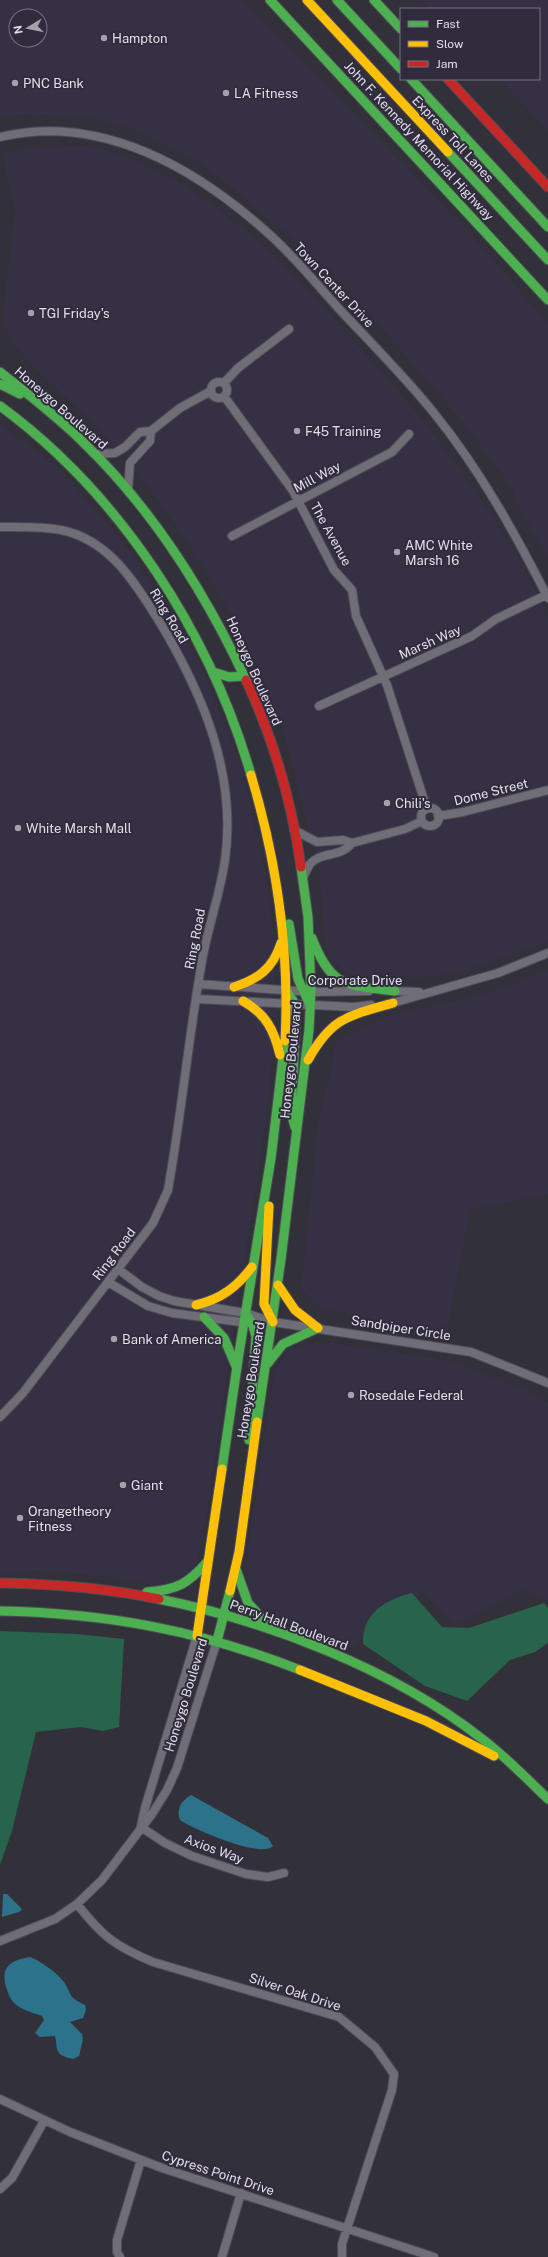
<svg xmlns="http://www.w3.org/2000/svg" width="548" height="2257" font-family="'Public Sans',sans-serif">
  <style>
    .built { fill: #363045; fill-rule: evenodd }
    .forest { fill: #28634b }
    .water { fill: #2c728b }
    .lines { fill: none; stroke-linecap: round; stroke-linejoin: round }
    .street-casing { stroke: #4e4c55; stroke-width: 10 }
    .fast-casing { stroke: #4e4c55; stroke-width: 11 }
    .slow-casing { stroke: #4e4c55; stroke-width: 11 }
    .jam-casing { stroke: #4e4c55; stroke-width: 11 }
    .street { stroke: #6f6d75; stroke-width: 8 }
    .fast { stroke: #4caf50; stroke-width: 9 }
    .slow { stroke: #ffc107; stroke-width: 9 }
    .jam { stroke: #c62828; stroke-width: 9 }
    .poi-dot { fill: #a4a1ab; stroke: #312c3d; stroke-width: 1.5 }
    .labels { text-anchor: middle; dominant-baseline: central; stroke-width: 4; stroke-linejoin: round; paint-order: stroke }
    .poi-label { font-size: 13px; fill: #e1dee9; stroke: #312c3d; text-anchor: start }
    .street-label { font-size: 13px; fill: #e1dee9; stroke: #312c3d }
  </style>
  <rect width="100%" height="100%" fill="#323039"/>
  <path class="built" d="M0 0H242L459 221 548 323V559L512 494 515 492 466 426 342 282 239 193 198 161 135 129 91 118 26 114 0 117ZM16 16H40V40H16Z
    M421 0H548V131L500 79H539V9H430Z
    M53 145 89 146 114 152 140 164 176 181 214 206 262 243 316 298 419 415 472 486 520 560 548 617V941L484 965 447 975 421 978 368 977 350 974 343 970 328 955 324 940 319 871 289 750 264 679 227 607 190 546 137 471 92 422 33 367 17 348 2 323 15 208 2 153Z
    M0 424 62 471 130 551 202 667 241 766 265 871 275 941 271 1085 201 1551 192 1572 174 1583 159 1586 119 1578 41 1571 0 1572Z
    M548 970V1194L470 1210 446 1335 318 1307 301 1289 318 1122 337 1041 393 1014 487 994Z
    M314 1343H333L446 1360 522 1388 548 1402V1601L523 1590 455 1625 423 1593 352 1648 273 1616 260 1607 249 1592 245 1569 274 1372 288 1350Z"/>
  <path class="forest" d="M412 1593 442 1627 469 1628 544 1603 548 1608V1643L535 1652 510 1660 467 1701 425 1686 363 1644C362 1613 385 1600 412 1593Z
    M0 1631 77 1634 124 1639 119 1727 103 1731 81 1727 36 1732 12 1831 0 1865Z"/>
  <path class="water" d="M191 1795 268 1838 273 1846C261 1859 193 1829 180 1820 176 1809 181 1801 191 1795Z
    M3 1894H7L22 1909 19 1912 2 1917Z
    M30 1957C42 1962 56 1972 64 1982 73 1996 67 1996 85 2005L86 2010 83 2018 70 2022 82 2034 83 2040 79 2056 73 2059C54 2055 58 2050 55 2036L40 2037 35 2033 44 2020 42 2016C34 2013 21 2010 14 2003 10 1999 8 1992 6 1987 0 1966 12 1960 30 1957Z"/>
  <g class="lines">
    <g class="street-casing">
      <path id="street" d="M0 137C101 113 196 168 269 234 295 257 318 286 342 312 373 345 406 378 434 413 480 470 515 533 548 598
        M211 390a8 8 0 1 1 16 0a8 8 0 1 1-16 0Z
        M224 383 238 368 289 329
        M224 396 293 491 334 570 352 590 356 616 387 685 427 809
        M96 454 115 453 125 447 140 432 151 431 180 408 211 391
        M128 491 130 463 150 441 151 431
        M0 527C20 527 41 526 61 530 110 540 135 583 159 621 203 694 237 774 225 860 220 894 208 927 202 961 190 1029 183 1098 172 1166L168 1190 153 1223 23 1393 0 1417
        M232 536 392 452 409 434
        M319 706 472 636 496 619 546 595
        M421 817a9 9 0 1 1 18 0a9 9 0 1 1-18 0Z
        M438 816 463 812 548 790
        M294 830 317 842 343 840 352 843 405 829 422 821
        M303 878C305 874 307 868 310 864 321 851 341 858 352 843
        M198 984 311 992 369 991
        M391 991 419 992
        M197 999 353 1007 371 1005
        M389 1004 498 973 548 953
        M118 1269 142 1287 159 1296 174 1301 245 1313 273 1322 471 1352 548 1383
        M108 1282 148 1306 172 1313 248 1323
        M141 1826 145 1808 197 1636
        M141 1827 165 1843 192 1856 246 1874 268 1877 284 1873
        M77 1904C103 1937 115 1946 153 1962L339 2017 375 2047 394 2074 392 2090 342 2244V2257
        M0 1941 55 1919 77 1904 102 1880 152 1814 167 1790 177 1768 217 1641
        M0 2099 70 2132 162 2168 434 2257
        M0 2189 12 2178 44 2121
        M120 2257 117 2252V2240L141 2160
        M222 2257 241 2193"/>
    </g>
    <g class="fast-casing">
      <path id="fast" d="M270 0 548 300
        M337 0 401 69
        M374 0 401 29
        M411 79 548 227
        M448 152 548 260
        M0 372C29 395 58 417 84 443 153 510 205 592 246 680
        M0 384 20 394
        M0 406C120 494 210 633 251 775
        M213 672 229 677 244 676
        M289 924 298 979 309 1003
        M312 938C331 988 346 985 395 991
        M288 993 295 1004 296 1017 291 1112 295 1127
        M245 1313 252 1323 256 1336 249 1440
        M204 1317 224 1338 236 1366
        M268 1363 283 1344 318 1328
        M257 1422 281 1259 309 1030 311 991 308 917 301 867
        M222 1469 239 1353 271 1158 285 1041
        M236 1569 248 1603 273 1630
        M147 1592C177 1590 188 1584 208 1561
        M159 1599C267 1621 393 1669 481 1738 505 1756 526 1778 548 1799
        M0 1611C107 1613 201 1631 300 1670
        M217 1641 230 1591"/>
    </g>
    <g class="slow-casing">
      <path id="slow" d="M307 0 448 152
        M251 775C277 862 290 950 285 1041
        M234 987C259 979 273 968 281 943
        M243 1001C266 1014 274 1030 280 1055
        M308 1060C332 1017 348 1016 393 1003
        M269 1206 264 1304 273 1322
        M278 1285 295 1310 318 1328
        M196 1305C221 1299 237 1287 252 1267
        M230 1591 239 1552 257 1422
        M197 1636 222 1469
        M300 1670 426 1721 494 1756"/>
    </g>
    <g class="jam-casing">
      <path id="jam" d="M448 79 548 187
        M246 680C273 738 292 803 301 867
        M0 1583C54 1584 106 1588 159 1599"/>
    </g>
    <use href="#street" class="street"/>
    <use href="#fast" class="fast"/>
    <use href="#slow" class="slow"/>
    <use href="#jam" class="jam"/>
  </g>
  <g class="poi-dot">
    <circle cx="104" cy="38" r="4"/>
    <circle cx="15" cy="83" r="4"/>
    <circle cx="226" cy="93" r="4"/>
    <circle cx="31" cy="313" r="4"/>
    <circle cx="297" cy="431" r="4"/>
    <circle cx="397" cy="552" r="4"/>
    <circle cx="387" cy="803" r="4"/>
    <circle cx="18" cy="828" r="4"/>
    <circle cx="114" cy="1339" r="4"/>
    <circle cx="351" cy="1395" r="4"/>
    <circle cx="123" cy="1485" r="4"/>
    <circle cx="20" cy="1518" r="4"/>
  </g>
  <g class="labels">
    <g class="poi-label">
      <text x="112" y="38">Hampton</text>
      <text x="23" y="83">PNC Bank</text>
      <text x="234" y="93">LA Fitness</text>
      <text x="39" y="313">TGI Friday's</text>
      <text x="305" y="431">F45 Training</text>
      <text x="405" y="545">AMC White<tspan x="405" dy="15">Marsh 16</tspan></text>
      <text x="395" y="803">Chili's</text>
      <text x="26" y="828">White Marsh Mall</text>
      <text x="122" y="1339">Bank of America</text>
      <text x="359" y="1395">Rosedale Federal</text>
      <text x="131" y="1485">Giant</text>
      <text x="28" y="1511">Orangetheory<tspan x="28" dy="15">Fitness</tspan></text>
    </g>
    <g class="street-label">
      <text transform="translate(453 139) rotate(47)">Express Toll Lanes</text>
      <text transform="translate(419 141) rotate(47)">John F. Kennedy Memorial Highway</text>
      <text transform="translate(334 285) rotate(47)">Town Center Drive</text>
      <text transform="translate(61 408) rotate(41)">Honeygo Boulevard</text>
      <text transform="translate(317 477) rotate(-28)">Mill Way</text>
      <text transform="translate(331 534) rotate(61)">The Avenue</text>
      <text transform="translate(169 616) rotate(59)">Ring Road</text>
      <text transform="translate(430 642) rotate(-24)">Marsh Way</text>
      <text transform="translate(254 671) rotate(66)">Honeygo Boulevard</text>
      <text transform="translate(491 792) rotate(-14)">Dome Street</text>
      <text transform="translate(195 939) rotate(-79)">Ring Road</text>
      <text x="355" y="980">Corporate Drive</text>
      <text transform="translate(291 1060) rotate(-84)">Honeygo Boulevard</text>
      <text transform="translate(114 1254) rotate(-53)">Ring Road</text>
      <text transform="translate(401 1328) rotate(9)">Sandpiper Circle</text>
      <text transform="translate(251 1380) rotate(-81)">Honeygo Boulevard</text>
      <text transform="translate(289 1625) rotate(20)">Perry Hall Boulevard</text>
      <text transform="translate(186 1695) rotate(-73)">Honeygo Boulevard</text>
      <text transform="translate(214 1849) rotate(20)">Axios Way</text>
      <text transform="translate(295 1992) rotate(18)">Silver Oak Drive</text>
      <text transform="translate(218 2173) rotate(18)">Cypress Point Drive</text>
    </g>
  </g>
  <rect x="400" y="8" width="140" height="72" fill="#312c3d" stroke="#777382"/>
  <rect x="408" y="21" width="20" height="6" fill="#4caf50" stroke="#777382"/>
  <text x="436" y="28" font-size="12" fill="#e1dee9">Fast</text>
  <rect x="408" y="41" width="20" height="6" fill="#ffc107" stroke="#777382"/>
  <text x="436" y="48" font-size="12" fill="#e1dee9">Slow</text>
  <rect x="408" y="61" width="20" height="6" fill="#c62828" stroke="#777382"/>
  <text x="436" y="68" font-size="12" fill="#e1dee9">Jam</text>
  <g transform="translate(28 28) rotate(260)"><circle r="19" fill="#312c3d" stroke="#777382"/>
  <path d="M0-3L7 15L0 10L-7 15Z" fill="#a4a1ab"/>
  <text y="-6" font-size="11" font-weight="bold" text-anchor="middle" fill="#e1dee9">N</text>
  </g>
</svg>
